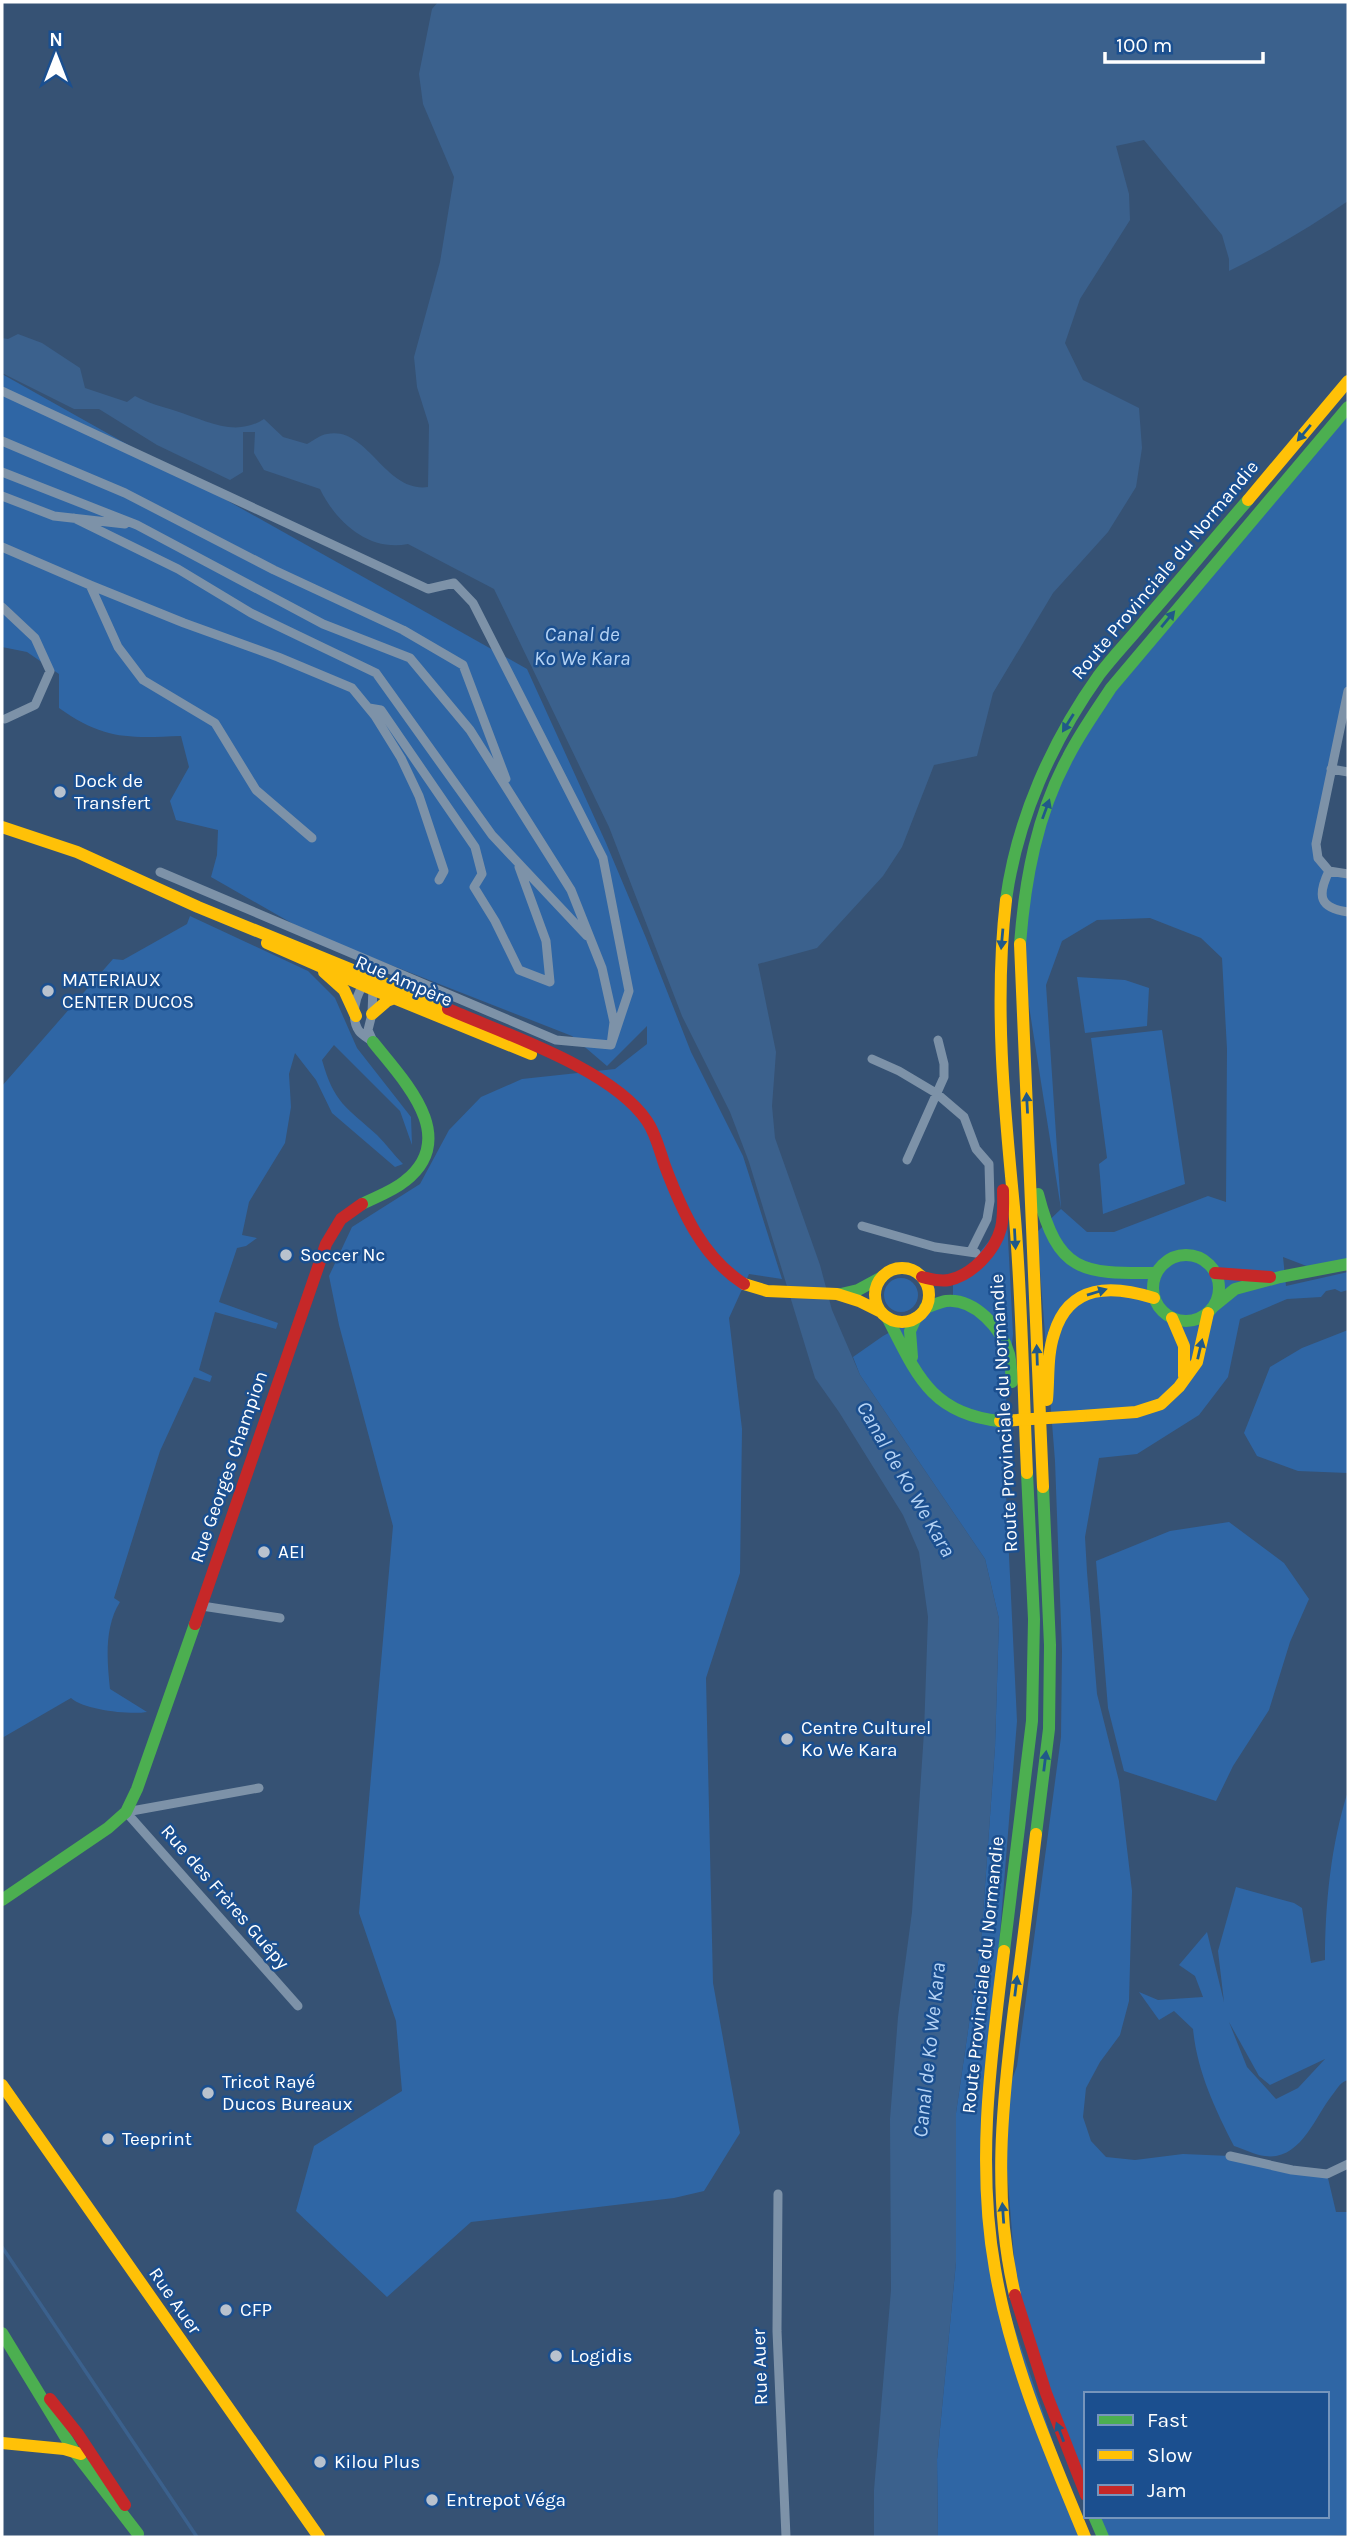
<svg xmlns="http://www.w3.org/2000/svg" width="1350" height="2539" font-family="Karla,sans-serif">
  <style>
    .green { fill: #2f66a5; fill-rule: evenodd }
    .water { fill: #3b618d }
    .lines { fill: none; stroke-linecap: round; stroke-linejoin: round }
    .stream { stroke: #3b618d; stroke-width: 3.5 }
    .street { stroke: #7d92a8; stroke-width: 9 }
    .fast { stroke: #4caf50; stroke-width: 12 }
    .slow { stroke: #ffc107; stroke-width: 12 }
    .jam { stroke: #c62828; stroke-width: 12 }
    .slow-bridge { stroke: #ffc107; stroke-width: 12 }
    .oneway { fill: #205989 }
    .poi-dot { fill: #b9c2ce; stroke: #1b4f8f; stroke-width: 2.5 }
    .labels { text-anchor: middle; dominant-baseline: central; stroke-width: 5; stroke-linejoin: round; paint-order: stroke }
    .street-label { font-size: 19px; fill: #fff; stroke: #1b4f8f }
    .poi-label { font-size: 19px; fill: #fff; stroke: #1b4f8f; text-anchor: start }
    .water-label { font-size: 21px; font-style: italic; fill: #b5d3f5; stroke: #1b4f8f }
  </style>
  <rect width="100%" height="100%" fill="#365274"/>
  <path class="green" d="M2 374 527 669 606 843 646 938 691 1052 743 1156 782 1279 749 1274 729 1318 742 1429 740 1573 706 1678 713 1983 740 2133 704 2191 674 2198 471 2222 387 2297 296 2211 314 2146 402 2091 396 2021 359 1913 393 1526 339 1325 329 1276 352 1227 420 1184 449 1130 481 1097 522 1079 615 1069 647 1044V1026L607 1066 572 1036 309 933 211 877 217 855 218 830 176 820 170 801 189 767 181 736C128 738 104 740 59 708V674L27 652 2 647Z
    M1348 407V691L1316 844 1329 871 1348 874V1264L1317 1270 1283 1257 1286 1286 1348 1272V1290L1341 1292 1335 1289 1326 1291 1321 1297 1287 1299 1240 1319 1228 1377 1199 1415 1137 1454 1099 1458 1085 1537 1087 1572 1097 1694 1119 1781 1132 1891 1129 2001 1120 2035 1100 2062 1086 2088 1083 2117 1091 2141 1106 2157 1135 2160 1183 2154 1230 2156 1327 2174 1336 2212H1348V2535L1303 2537H1103L1094 2516H1327V2394H1086V2495L1018 2307 1002 2108 1017 2066 1061 1737 1062 1651 1055 1461 1037 1232 1061 1209 1020 949 1035 845 1080 735ZM1150 918 1201 938 1222 958 1227 1049 1226 1202 1208 1196 1114 1232H1087L1061 1209 1046 985 1062 941 1097 920Z
    M190 916 308 971 335 998 357 1048 411 1117 412 1145 400 1111 334 1045 322 1060C334 1103 346 1107 377 1135 386 1144 394 1155 403 1164L395 1167 332 1113 316 1080 295 1053 289 1074 291 1107 285 1143 249 1202 242 1235 257 1238 246 1246 237 1248 219 1302 278 1323 276 1329 215 1312 199 1370 212 1376 210 1382 194 1377 160 1451 114 1598 120 1602C104 1627 107 1661 110 1689L147 1712C130 1715 84 1710 71 1698L2 1738V1086L113 959 123 960 187 924Z
    M1077 977 1125 980 1149 988 1147 1026 1085 1033Z
    M1162 1030 1185 1184 1103 1214 1099 1164 1107 1158 1091 1038Z
    M1007 1219 1013 1334 1003 1431V1439H1012L1004 1452 1017 1721 986 2107 995 2270 1085 2537H938L937 2460 956 2262V2113L981 1941 995 1747 999 1619 985 1559 860 1375 853 1357 883 1336 953 1298V1285Z
    M884 1295a17 17 0 1 1 34 0a17 17 0 1 1-34 0Z
    M1348 1330V1473L1298 1471 1257 1456 1244 1433 1270 1367 1302 1348Z
    M1229 1522 1284 1563 1309 1599 1290 1642 1269 1710 1233 1766 1216 1801 1124 1771 1108 1708 1096 1561 1170 1531Z
    M1348 1791V2080C1340 2082 1338 2088 1333 2094 1315 2116 1301 2161 1265 2156 1255 2155 1244 2149 1234 2146 1215 2109 1197 2071 1193 2029L1174 2011 1159 2020 1139 1992 1158 2000 1203 1997 1195 1976 1179 1965 1207 1932 1224 2002 1218 1951 1236 1887 1294 1903 1302 1908 1311 1963 1325 1960C1325 1904 1331 1844 1348 1791ZM1229 2022 1259 2076 1270 2085 1325 2059 1298 2088 1276 2099 1247 2067Z"/>
  <path class="water" d="M438 2H1348V201C1310 227 1270 251 1229 271V259L1222 235 1144 140 1116 146 1129 194 1130 220 1080 299 1065 343 1083 380 1139 408 1142 448 1136 487 1108 532 1053 593 993 693 977 756 934 765 902 847 883 876 817 948 758 964 776 1052 772 1106 775 1138 820 1265 832 1310 860 1375 985 1559 999 1619 995 1747 981 1941 956 2113V2262L937 2460 938 2537H874V2490L891 2290 890 2119 898 2017 912 1912 924 1732 928 1617 919 1552 903 1515 839 1412 815 1378 749 1162 730 1112 682 1016 609 827 494 589 408 544C369 552 336 522 320 489L264 470 254 453 255 432H243V472L230 480 157 445 99 409H74L2 373V338L8 339 18 334 42 343 80 368 85 388 127 402 135 396C150 404 161 406 176 411 205 420 235 438 264 419L283 437 307 444C313 441 320 435 327 434 367 425 385 493 428 487L429 425 417 387 414 357 440 262 454 177 423 104 419 74 432 9Z"/>
  <g class="lines">
    <path class="stream" d="M2 2247 197 2537"/>
    <path class="street" d="M2 391 428 589 454 583 473 603 603 858 629 991 611 1045 614 1022 602 968 571 890 470 730 410 658 323 624 137 525 2 472
      M2 441 125 493 274 570 403 630 463 665 506 779
      M2 496 54 516 125 524
      M74 518 178 569 251 613 376 673 492 835 587 936
      M2 547 90 585 118 647 143 680 215 723 256 790 312 838
      M90 585 184 623 278 657 352 688 375 716 401 758 419 796 444 871 439 880
      M2 607 35 638 50 671 35 705 5 719
      M1348 691 1316 844 1318 858 1329 871 1348 874
      M369 708 381 710 475 847 482 874 474 887 495 921 519 970 550 982 546 941 519 867
      M1331 769 1348 772
      M1329 871C1317 896 1319 908 1348 912
      M160 872 556 1040 611 1045
      M367 982C355 992 350 1018 359 1031 362 1035 369 1039 373 1042
      M373 1041 368 1030 372 1014 373 987
      M872 1059 899 1071 936 1093 964 1117 976 1149 989 1164 990 1201 987 1219 971 1251
      M907 1160 944 1077V1064L938 1040
      M862 1226 935 1247 976 1253
      M202 1606 280 1618
      M126 1812 298 2006
      M126 1812 259 1788
      M1230 2156 1292 2170 1327 2174 1348 2164
      M778 2194 777 2331 786 2537"/>
    <path class="fast" d="M1006 900C1017 819 1052 741 1099 675 1114 655 1132 637 1147 618 1181 579 1214 539 1248 500
      M1020 944C1025 879 1037 814 1068 757 1080 733 1096 711 1111 688L1348 407
      M1038 1194C1058 1272 1081 1274 1156 1273
      M362 1204C376 1197 393 1191 405 1181 461 1137 403 1080 373 1042
      M1153 1288a33 33 0 1 1 66 0a33 33 0 1 1-66 0Z
      M841 1294 858 1290 882 1277
      M1214 1306 1235 1289 1280 1277 1348 1264
      M925 1308C932 1306 939 1302 946 1301 975 1298 1002 1329 1009 1354 1011 1363 1011 1373 1012 1382
      M887 1317C916 1373 930 1414 1000 1421
      M912 1357 910 1331 916 1318
      M1036 1834 1049 1729 1050 1645 1043 1487
      M2 1900 108 1828 126 1812 137 1789 195 1624
      M1004 1951 1032 1721 1034 1619 1027 1473
      M2 2333 74 2451 138 2534
      M1094 2516 1103 2537"/>
    <path class="slow" d="M1248 500 1348 381
      M2 827 77 852 198 907 448 1009
      M1006 900C994 1003 1004 1105 1014 1207 1022 1295 1023 1385 1027 1473
      M267 943 374 990 531 1054
      M1020 944 1043 1487
      M324 972 344 990 356 1016
      M372 1014 387 1001 395 998
      M875 1295a27 27 0 1 1 54 0a27 27 0 1 1-54 0Z
      M744 1284 767 1291 837 1294 859 1301 881 1312
      M1172 1318 1184 1346V1376
      M1047 1400C1049 1378 1047 1355 1054 1334 1069 1283 1113 1285 1154 1298
      M1081 1416 1136 1412 1161 1404 1179 1387 1197 1362 1208 1313
      M1004 1951C991 2057 976 2163 995 2269 1011 2363 1049 2450 1085 2537
      M2 2085 319 2537
      M1015 2295C992 2198 1002 2106 1014 2009 1022 1951 1029 1892 1036 1834
      M2 2443 64 2449 81 2454"/>
    <path class="jam" d="M448 1009C505 1034 612 1069 647 1121 656 1134 660 1152 665 1166 682 1211 702 1257 744 1284
      M1215 1273 1270 1277
      M922 1277C931 1279 939 1282 949 1280 972 1275 995 1251 1001 1228 1004 1216 1003 1203 1003 1190
      M195 1624 326 1244 341 1219 362 1204
      M1015 2295 1046 2393 1086 2495
      M50 2399 78 2434 125 2505"/>
    <path class="slow-bridge" d="M1000 1421 1081 1416"/>
  </g>
  <defs><path id="oneway-solid" d="M-6-.8H1V-3.2L6.5 0L1 3.2V.8H-6Z" transform="scale(1.75)"/></defs>
  <g class="oneway">
    <use href="#oneway-solid" transform="translate(1304 433) rotate(130)"/>
    <use href="#oneway-solid" transform="translate(1168 619) rotate(-50)"/>
    <use href="#oneway-solid" transform="translate(1068 723) rotate(122)"/>
    <use href="#oneway-solid" transform="translate(1046 809) rotate(-70)"/>
    <use href="#oneway-solid" transform="translate(1002 939) rotate(95)"/>
    <use href="#oneway-solid" transform="translate(1027 1103) rotate(-93)"/>
    <use href="#oneway-solid" transform="translate(1015 1239) rotate(87)"/>
    <use href="#oneway-solid" transform="translate(1097 1292) rotate(-17)"/>
    <use href="#oneway-solid" transform="translate(1200 1349) rotate(-77)"/>
    <use href="#oneway-solid" transform="translate(1037 1355) rotate(-92)"/>
    <use href="#oneway-solid" transform="translate(1045 1761) rotate(-83)"/>
    <use href="#oneway-solid" transform="translate(1016 1986) rotate(-83)"/>
    <use href="#oneway-solid" transform="translate(1003 2213) rotate(-94)"/>
    <use href="#oneway-solid" transform="translate(1060 2432) rotate(-111)"/>
  </g>
  <g class="poi-dot">
    <circle cx="60" cy="792" r="7"/>
    <circle cx="48" cy="991" r="7"/>
    <circle cx="286" cy="1255" r="7"/>
    <circle cx="264" cy="1552" r="7"/>
    <circle cx="787" cy="1739" r="7"/>
    <circle cx="208" cy="2093" r="7"/>
    <circle cx="108" cy="2139" r="7"/>
    <circle cx="226" cy="2310" r="7"/>
    <circle cx="556" cy="2356" r="7"/>
    <circle cx="320" cy="2462" r="7"/>
    <circle cx="432" cy="2500" r="7"/>
  </g>
  <g class="labels">
    <g class="street-label">
      <text transform="translate(1165 570) rotate(-50)">Route Provinciale du Normandie</text>
      <text transform="translate(404 981) rotate(23)">Rue Ampère</text>
      <text transform="translate(1004 1413) rotate(-93)">Route Provinciale du Normandie</text>
      <text transform="translate(229 1467) rotate(-71)">Rue Georges Champion</text>
      <text transform="translate(225 1897) rotate(49)">Rue des Frères Guépy</text>
      <text transform="translate(983 1975) rotate(-84)">Route Provinciale du Normandie</text>
      <text transform="translate(175 2301) rotate(55)">Rue Auer</text>
      <text transform="translate(760 2367) rotate(-92)">Rue Auer</text>
    </g>
    <g class="poi-label">
      <text x="74" y="781">Dock de<tspan x="74" dy="22">Transfert</tspan></text>
      <text x="62" y="980">MATERIAUX<tspan x="62" dy="22">CENTER DUCOS</tspan></text>
      <text x="300" y="1255">Soccer Nc</text>
      <text x="278" y="1552">AEI</text>
      <text x="801" y="1728">Centre Culturel<tspan x="801" dy="22">Ko We Kara</tspan></text>
      <text x="222" y="2082">Tricot Rayé<tspan x="222" dy="22">Ducos Bureaux</tspan></text>
      <text x="122" y="2139">Teeprint</text>
      <text x="240" y="2310">CFP</text>
      <text x="570" y="2356">Logidis</text>
      <text x="334" y="2462">Kilou Plus</text>
      <text x="446" y="2500">Entrepot Véga</text>
    </g>
    <g class="water-label">
      <text x="582" y="634">Canal de<tspan x="582" dy="24">Ko We Kara</tspan></text>
      <text transform="translate(906 1479) rotate(60)">Canal de Ko We Kara</text>
      <text transform="translate(929 2050) rotate(-84)">Canal de Ko We Kara</text>
    </g>
  </g>
  <rect width="1350" height="2539" fill="none" stroke="#ffffff" stroke-width="7"/>
  <rect x="1084" y="2392" width="245" height="126" fill="#1b4f8f" stroke="#7695bc" stroke-width="2"/>
  <rect x="1098" y="2415" width="35" height="10" fill="#4caf50" stroke="#7695bc" stroke-width="2"/>
  <text x="1147" y="2427" font-size="21" fill="#ffffff">Fast</text>
  <rect x="1098" y="2450" width="35" height="10" fill="#ffc107" stroke="#7695bc" stroke-width="2"/>
  <text x="1147" y="2462" font-size="21" fill="#ffffff">Slow</text>
  <rect x="1098" y="2485" width="35" height="10" fill="#c62828" stroke="#7695bc" stroke-width="2"/>
  <text x="1147" y="2497" font-size="21" fill="#ffffff">Jam</text>
  <g transform="translate(56 56)" stroke="#1b4f8f" stroke-width="5" paint-order="stroke">
  <path d="M0-5L12 26L0 18L-12 26Z" fill="#ffffff"/>
  <text y="-10" font-size="19" font-weight="bold" text-anchor="middle" fill="#ffffff">N</text>
  </g>
  <path d="M1105 52v10h158v-10" fill="none" stroke="#ffffff" stroke-width="3.5"/>
  <text x="1116" y="52" font-size="21" fill="#ffffff" stroke="#1b4f8f" stroke-width="5" paint-order="stroke">100 m</text>
</svg>
